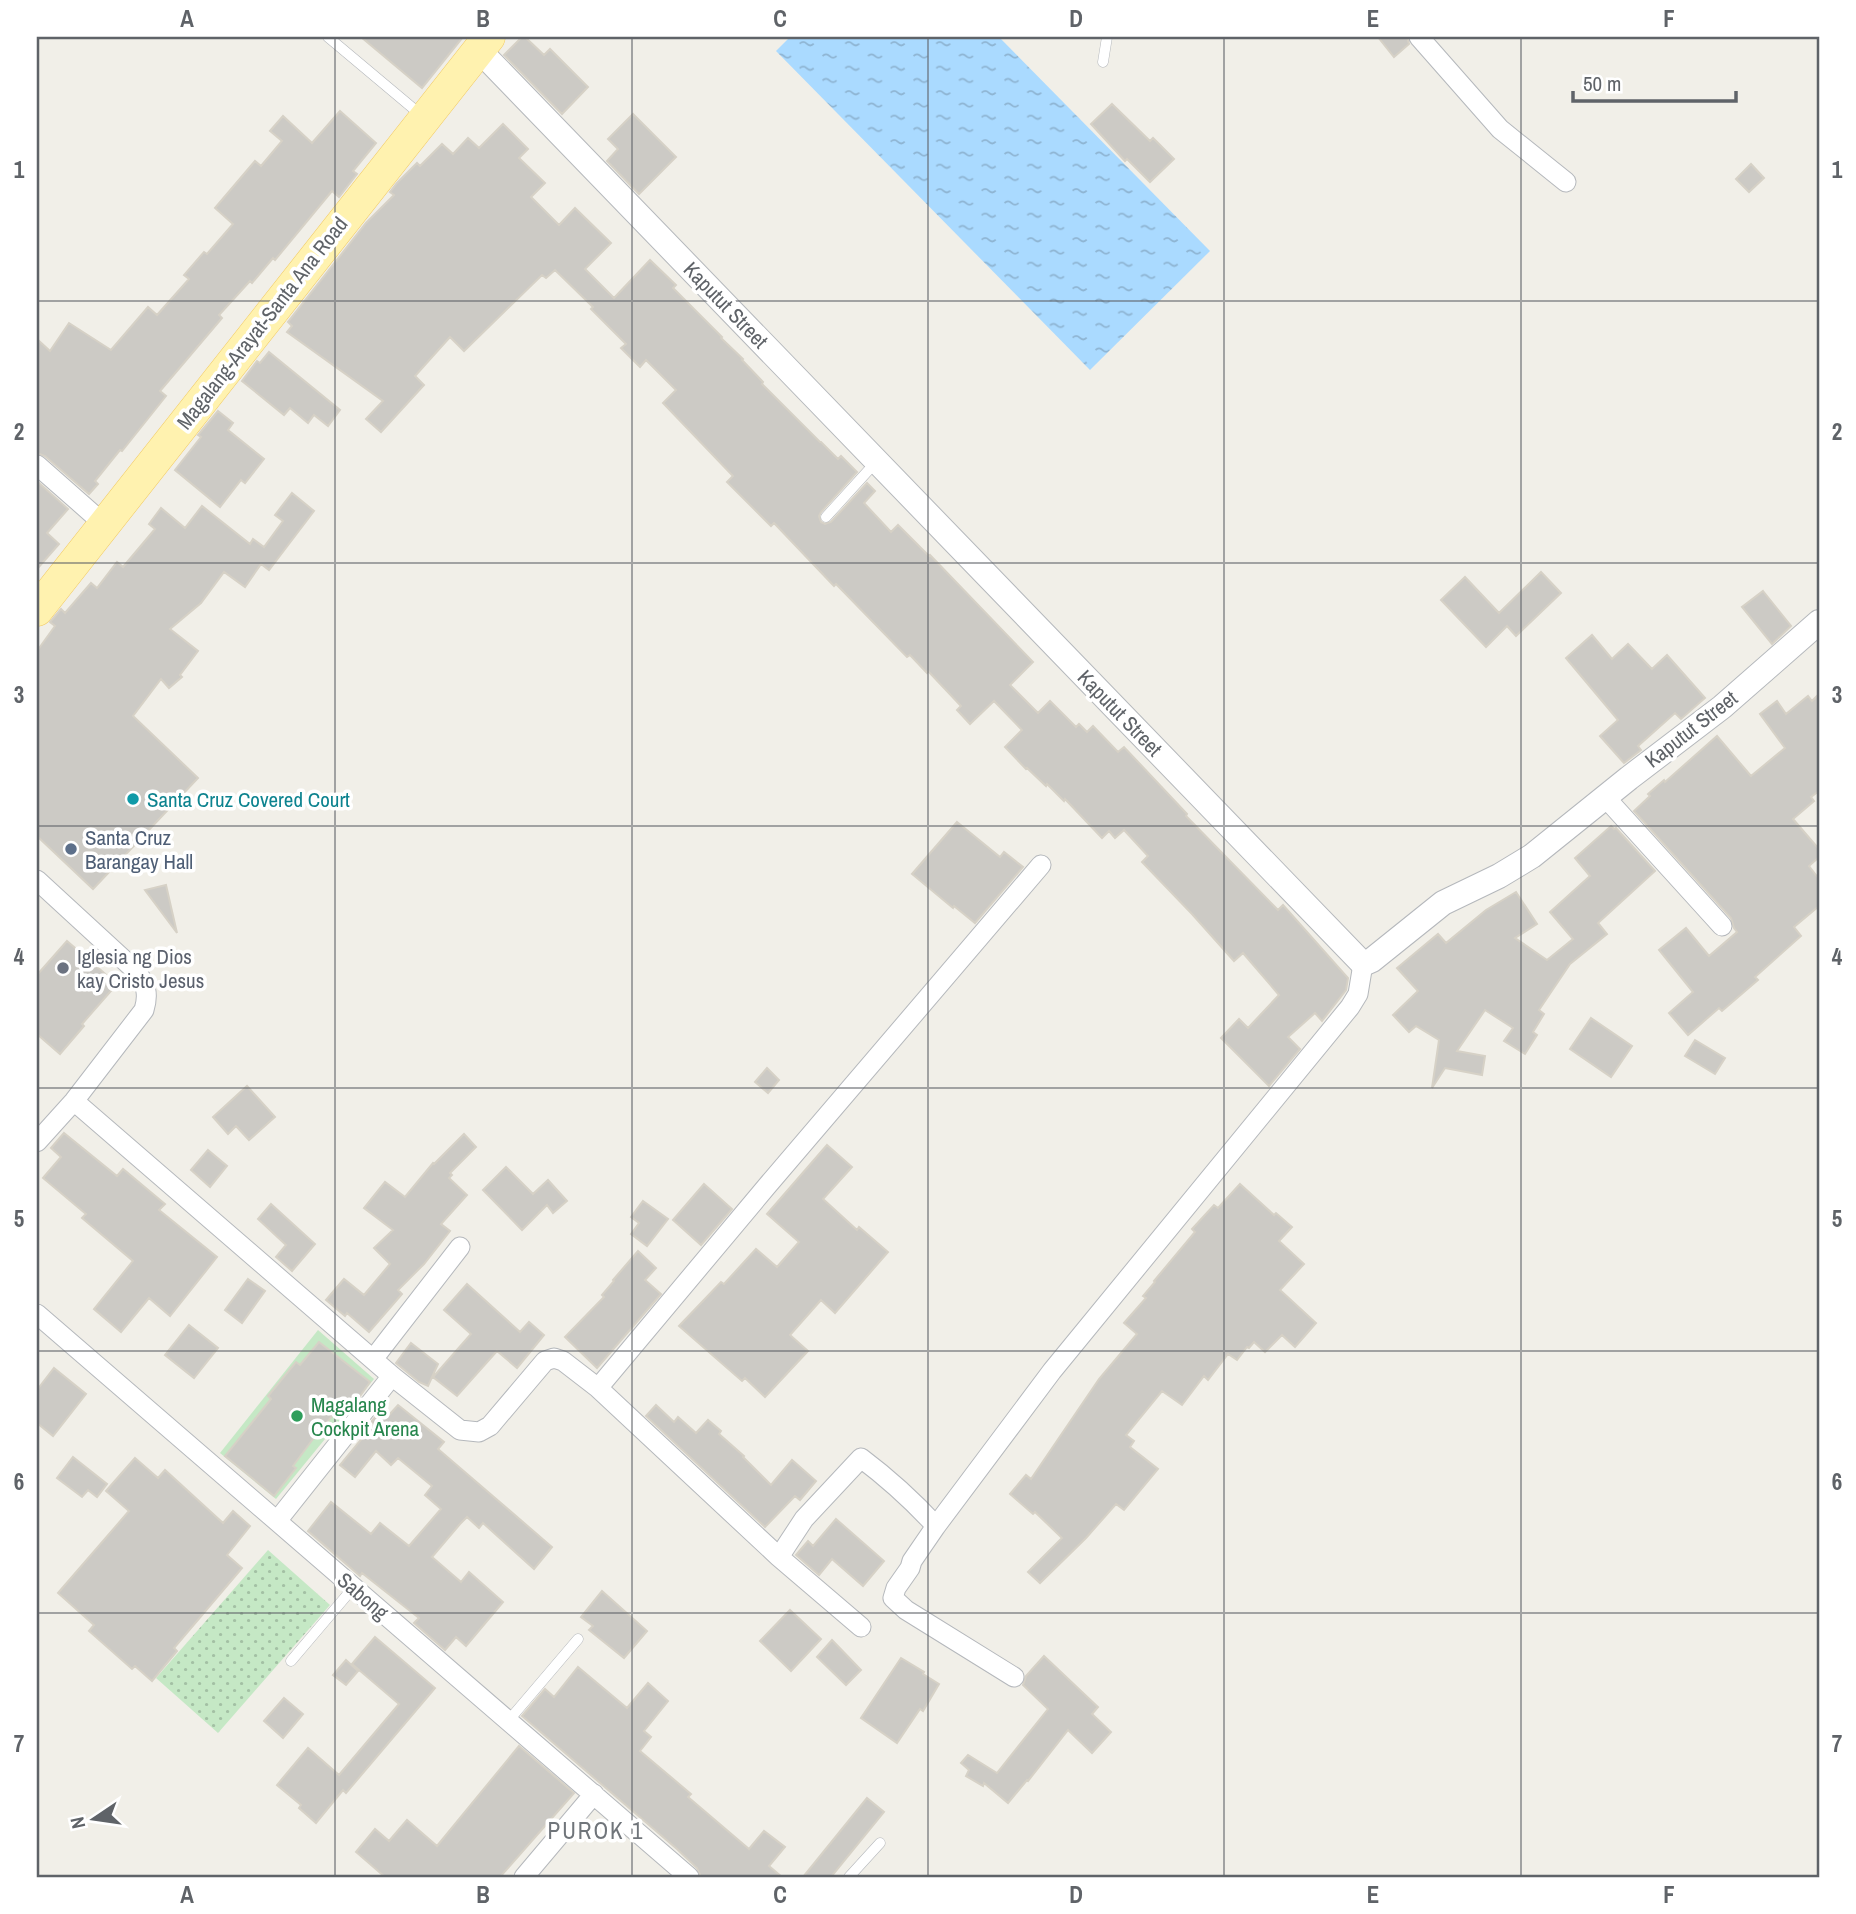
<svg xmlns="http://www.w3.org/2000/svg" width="1856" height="1914" font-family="'Archivo Narrow',sans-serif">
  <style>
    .grass { fill: url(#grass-dots) }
    .garden { fill: #c5e8c5 }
    .water { fill: url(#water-ripples) }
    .building { fill: #cccac5; stroke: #d6d1c6; stroke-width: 2 }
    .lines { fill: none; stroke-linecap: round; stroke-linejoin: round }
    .service-casing { stroke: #b5b8bc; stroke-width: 11 }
    .minor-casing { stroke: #b5b8bc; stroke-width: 21 }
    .tertiary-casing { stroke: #b5b8bc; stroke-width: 26 }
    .primary-casing { stroke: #f2c960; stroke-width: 33 }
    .service { stroke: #fff; stroke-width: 10 }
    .minor { stroke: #fff; stroke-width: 19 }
    .tertiary { stroke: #fff; stroke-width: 24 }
    .primary { stroke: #fff2af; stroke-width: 32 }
    .grid { fill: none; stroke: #5f6368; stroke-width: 2; stroke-opacity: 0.55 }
    .culture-dot { fill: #0f9aa8; stroke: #fff; stroke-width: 2.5 }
    .service-dot { fill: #5c6f8a; stroke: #fff; stroke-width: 2.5 }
    .worship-dot { fill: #6b7280; stroke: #fff; stroke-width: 2.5 }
    .leisure-dot { fill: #2e9e5b; stroke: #fff; stroke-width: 2.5 }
    .labels { text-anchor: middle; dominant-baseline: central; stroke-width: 7; stroke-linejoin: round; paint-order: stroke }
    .street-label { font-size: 21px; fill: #5f6368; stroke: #fff }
    .culture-label { font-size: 21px; fill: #0d838f; stroke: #fff; text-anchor: start }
    .service-label { font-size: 21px; fill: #4e5e75; stroke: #fff; text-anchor: start }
    .worship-label { font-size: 21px; fill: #5b616d; stroke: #fff; text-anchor: start }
    .leisure-label { font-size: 21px; fill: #27864d; stroke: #fff; text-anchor: start }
    .neighbourhood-label { font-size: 23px; letter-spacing: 2px; fill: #70757a; stroke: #fff }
    .neatline { fill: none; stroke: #5f6368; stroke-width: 2.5 }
    .grid-label { font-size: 23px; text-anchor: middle; font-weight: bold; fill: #5f6368 }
  </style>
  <defs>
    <pattern id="grass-dots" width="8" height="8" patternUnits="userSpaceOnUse" patternTransform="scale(1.75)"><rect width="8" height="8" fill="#c5e8c5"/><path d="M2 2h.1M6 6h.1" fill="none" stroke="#a3c0a4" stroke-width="1.8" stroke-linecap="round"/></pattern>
    <pattern id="water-ripples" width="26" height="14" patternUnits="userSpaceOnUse" patternTransform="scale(1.75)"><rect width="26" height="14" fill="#aadaff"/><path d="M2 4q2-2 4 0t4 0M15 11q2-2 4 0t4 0" fill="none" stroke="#8eb4d2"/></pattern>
  </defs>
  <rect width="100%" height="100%" fill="#f1efe8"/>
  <path class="grass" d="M268 1550 330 1605 218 1733 156 1678Z"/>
  <path class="garden" d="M318 1330 374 1379 276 1499 220 1453Z"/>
  <path class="water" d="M790 37H999L1210 251 1090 370 776 51Z"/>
  <path class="building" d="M361 37H463L422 88Z
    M522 37H525L544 55 550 49 588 87 562 114 504 55Z
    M1378 37H1407L1409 44 1394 57Z
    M1112 104 1150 141 1153 138 1174 159 1150 182 1127 159 1125 161 1091 124Z
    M340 111 376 143 353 171 357 174 339 197 332 191 275 260 273 258 252 283 250 281 219 315 222 318 160 391 166 396 122 451 120 450 95 481 98 484 89 494 45 456 37 453V339L50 351 69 323 111 350 148 307 157 315 189 279 184 275 204 252 207 254 233 224 215 208 255 161 261 166 282 141 270 131 283 116 312 143Z
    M633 114 676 157 639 194 607 161 618 149 608 139Z
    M503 124 528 149 519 158 545 183 531 197 559 225 575 208 611 243 585 269 614 298 650 260 676 285 673 288 722 337 721 338 743 359 742 360 763 382 762 384 820 442H821L838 459 841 456 857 472 821 512 819 516 821 522 825 524 831 522 867 483 875 491 864 503 891 532 898 525 929 556 930 555 1033 662 1010 685 1038 713 1050 701 1076 727 1079 724 1087 732 1093 726 1118 752 1124 747 1187 814 1186 816 1278 910 1283 905 1348 978 1346 990 1322 1021 1315 1013 1288 1037 1300 1049 1269 1086 1221 1038 1239 1019 1248 1028 1279 995 1243 953 1234 961 1192 914 1142 862 1148 856 1124 830 1115 838 1109 831 1102 838 1065 799 1064 801 1047 784 1046 786 1027 768 1026 769 1005 747 1022 730 994 701 970 724 957 710 961 706 928 671 927 673 910 655 907 657 836 584 834 586 774 523 771 526 727 482 733 476 663 403 676 390 646 360 640 367 621 348 626 344 591 309 593 307 555 270 546 278 542 275 464 351 450 337 415 376 424 385 381 432 366 419 383 401 287 332 292 326 288 322 366 223 394 195 390 192 397 183 417 163 420 166 442 144 453 154 468 138 479 148Z
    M1751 164 1764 178 1749 192 1736 179Z
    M269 352 340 410 328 426 314 415 308 423 290 408 284 415 242 381 257 361 260 363Z
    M218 411 233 423 228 430 264 459 245 483 241 480 220 507 175 470 201 437 198 435Z
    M39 483 68 509 47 533 59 544 37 569V485Z
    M292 493 314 511 269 570 261 564 245 587 224 572 201 603 170 629 198 651 180 675 182 677 169 688 161 679 133 716 198 778 93 889 37 836V651L55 626 50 622 61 609 65 613 91 583 97 588 117 562 123 567 155 529 149 524 161 508 185 528 202 506 250 544 253 539 264 547 283 521 275 515Z
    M1541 572 1561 593 1516 636 1507 626 1486 647 1441 600 1465 577 1499 613Z
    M1763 591 1791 626 1772 644 1742 607Z
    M1592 635 1612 659 1628 644 1652 669 1667 655 1705 698 1681 719 1675 713 1638 746 1641 750 1624 763 1600 736 1618 720 1566 658Z
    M1819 694V791L1811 797 1814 801 1793 819 1819 849V857L1809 866 1819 879V906L1794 927 1801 936 1755 977 1758 980 1722 1011 1719 1008 1688 1035 1669 1013 1693 992 1659 950 1686 928 1709 956 1737 932 1734 928 1731 918 1634 811 1650 796 1648 794 1664 780 1665 782 1717 736 1751 776 1785 748 1760 714 1777 701 1786 714 1808 696 1812 701Z
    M957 822 1000 857 1004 852 1023 867 975 923 954 906 953 908 912 874Z
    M1611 826 1614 829 1616 828 1655 871 1598 923 1607 934 1570 964 1539 1010 1544 1014 1533 1032 1537 1035 1525 1054 1504 1041 1513 1028 1485 1010 1457 1051 1485 1056 1482 1075 1445 1068 1432 1088 1439 1040 1416 1026 1409 1032 1393 1015 1418 991 1397 968 1438 934 1446 943 1486 910 1516 892 1537 924 1515 938 1547 960 1573 939 1550 912 1590 876 1575 858Z
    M166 885 177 933 145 890Z
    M67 941 117 984 82 1024 84 1026 60 1054 37 1034V975Z
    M1591 1018 1632 1046 1611 1077 1570 1049Z
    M1695 1040 1725 1058 1715 1074 1685 1056Z
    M767 1068 779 1080 768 1093 755 1082Z
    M247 1086 275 1117 249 1140 236 1126 228 1134 213 1117Z
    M64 1133 117 1176 123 1169 165 1204 159 1210 217 1257 170 1316 149 1298 121 1332 94 1309 133 1261 82 1218 86 1214 43 1178 61 1157 51 1148Z
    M464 1134 476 1147 450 1173 452 1175 449 1178 467 1195 441 1224 450 1231 424 1264 398 1290 402 1294 369 1332 347 1313 345 1316 326 1300 344 1279 364 1295 390 1264 374 1248 393 1230 364 1208 385 1182 405 1197 433 1163 434 1164Z
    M827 1145 852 1167 823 1199 857 1230 859 1227 888 1252 835 1313 821 1300 790 1335 808 1351 765 1397 745 1378 742 1381 679 1326 721 1282 724 1284 756 1249 777 1267 799 1242 767 1214Z
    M208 1150 227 1166 210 1187 191 1170Z
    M506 1167 533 1194 548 1180 567 1201 553 1213 547 1205 522 1230 483 1190Z
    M704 1184 732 1209 701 1245 673 1220Z
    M1240 1184 1274 1215 1276 1213 1292 1227 1279 1241 1304 1264 1280 1290 1316 1323 1295 1347 1282 1335 1265 1352 1254 1342 1249 1348 1247 1347 1237 1360 1228 1354 1208 1380 1204 1376 1182 1405 1162 1391 1126 1435 1134 1441 1130 1447 1158 1469 1124 1510 1116 1504 1086 1538 1040 1583 1028 1572 1062 1538 1035 1512 1033 1514 1010 1494 1026 1475 1031 1479 1099 1379 1137 1334 1124 1323 1146 1298 1143 1296 1155 1282 1154 1281 1195 1232 1192 1229 1214 1205 1218 1208Z
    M643 1201 668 1219 647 1246 631 1234 639 1223 631 1217Z
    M271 1204 315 1244 292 1271 276 1257 286 1245 258 1219Z
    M638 1251 656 1268 645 1280 661 1294 597 1368 565 1337 604 1297 602 1295 614 1281 613 1280Z
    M248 1279 265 1291 242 1323 225 1310Z
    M467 1284 520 1332 529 1322 544 1335 517 1368 497 1351 457 1396 433 1377 471 1334 444 1310Z
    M189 1325 218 1348 194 1378 165 1355Z
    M319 1342 370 1382 353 1406 345 1400 313 1439 293 1466 296 1468 274 1496 225 1456 271 1399 268 1396 296 1362 300 1365Z
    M411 1343 438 1364 428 1386 419 1382 396 1363Z
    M54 1368 86 1394 53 1436 37 1423V1390Z
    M398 1405 444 1442 438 1449 552 1547 534 1569 483 1523 479 1528 467 1517 460 1524 432 1557 461 1582 469 1572 503 1602 466 1646 456 1637 445 1650 414 1623 419 1618 362 1573 360 1576 308 1531 331 1502 371 1534 380 1523 409 1546 441 1509 425 1495 432 1486 398 1458 391 1465 376 1451 355 1477 340 1465 374 1424 371 1422 382 1409 389 1415Z
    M656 1405 674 1422 678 1417 696 1433 708 1420 721 1431 719 1434 744 1456 743 1457 771 1485 792 1460 816 1481 800 1500 795 1496 765 1527 646 1416Z
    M73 1457 107 1484 97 1497 88 1490 82 1497 57 1478Z
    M135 1458 158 1478 165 1470 223 1523 233 1511 250 1526 227 1555 242 1568 174 1648 177 1651 152 1681 135 1666 132 1669 89 1631 94 1625 58 1593 129 1511 106 1491Z
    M836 1519 884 1561 863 1586 832 1559 819 1575 796 1555 808 1541 813 1546Z
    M602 1591 647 1631 624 1658 589 1630 593 1626 581 1617Z
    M790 1610 821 1639 791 1671 760 1641Z
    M375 1637 435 1688 346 1793 343 1790 316 1823 299 1808 301 1805 277 1785 308 1748 339 1775 399 1704 352 1664Z
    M832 1640 861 1670 846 1685 817 1657Z
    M1044 1656 1098 1707 1092 1714 1111 1732 1092 1753 1068 1730 1028 1781 1027 1780 1008 1803 984 1783 983 1786 966 1776 969 1770 961 1763 968 1755 997 1773 1048 1709 1023 1685 1026 1676Z
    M901 1658 924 1672 923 1674 939 1684 923 1711 920 1709 897 1743 861 1718Z
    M346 1660 358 1671 346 1685 333 1675Z
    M578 1667 627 1708 648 1683 668 1701 644 1731 651 1737 640 1751 691 1794 688 1797 749 1849 764 1831 785 1847 769 1866 782 1877H701L697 1868 677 1849 522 1716 545 1689 554 1697Z
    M284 1698 303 1714 283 1738 264 1721Z
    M519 1746 574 1793 500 1877H385L356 1852 375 1829 389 1841 407 1820 437 1846Z
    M867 1798 884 1812 831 1877H803Z"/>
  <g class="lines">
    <g class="service-casing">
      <path id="service" d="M328 37 421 115
        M1103 62 1107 37
        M826 517 876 462
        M291 1661 353 1588
        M509 1720 578 1639
        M849 1877 880 1843"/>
    </g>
    <g class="minor-casing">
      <path id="minor" d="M1419 37 1500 129 1566 182
        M37 465 104 524
        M1605 797 1722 926
        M37 880 136 971C146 984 149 994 144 1010L74 1101 37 1142
        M74 1101 392 1376 460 1430 479 1432 490 1426 545 1361 554 1358 563 1361 598 1388 779 1557 804 1519 861 1458C889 1479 913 1501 936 1526L1052 1371 1350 1007 1358 994 1363 964
        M37 1314C253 1503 473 1688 689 1877
        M374 1358 460 1247
        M598 1388 767 1186 1041 865
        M277 1521 392 1376
        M936 1526 912 1561 910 1568 896 1588 893 1598 906 1610 1014 1677
        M779 1557 861 1627
        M524 1877 594 1794"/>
    </g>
    <g class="tertiary-casing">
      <path id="tertiary" d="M478 49 1363 964 1372 960 1443 903 1499 876 1532 856 1629 778 1722 707 1819 622"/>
    </g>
    <g class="primary-casing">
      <path id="primary" d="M37 610 489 37"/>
    </g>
    <use href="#service" class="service"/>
    <use href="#minor" class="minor"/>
    <use href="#tertiary" class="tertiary"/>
    <use href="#primary" class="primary"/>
  </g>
  <path class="grid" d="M335 37V1877M632 37V1877M928 37V1877M1224 37V1877M1521 37V1877M37 301H1819M37 563H1819M37 826H1819M37 1088H1819M37 1351H1819M37 1613H1819"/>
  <circle class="culture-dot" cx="133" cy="799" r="7"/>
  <circle class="service-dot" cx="71" cy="849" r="7"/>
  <circle class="worship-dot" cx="63" cy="968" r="7"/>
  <circle class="leisure-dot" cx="297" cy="1416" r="7"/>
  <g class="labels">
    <g class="street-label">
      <text transform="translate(726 305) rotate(46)">Kaputut Street</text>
      <text transform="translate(262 323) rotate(-52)">Magalang-Arayat-Santa Ana Road</text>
      <text transform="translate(1120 713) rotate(46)">Kaputut Street</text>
      <text transform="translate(1691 729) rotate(-38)">Kaputut Street</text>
      <text transform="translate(363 1596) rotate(41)">Sabong</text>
    </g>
    <g class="culture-label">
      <text x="147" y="799">Santa Cruz Covered Court</text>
    </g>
    <g class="service-label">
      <text x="85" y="837">Santa Cruz<tspan x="85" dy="24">Barangay Hall</tspan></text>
    </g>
    <g class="worship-label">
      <text x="77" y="956">Iglesia ng Dios<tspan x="77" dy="24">kay Cristo Jesus</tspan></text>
    </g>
    <g class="leisure-label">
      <text x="311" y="1404">Magalang<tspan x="311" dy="24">Cockpit Arena</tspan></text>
    </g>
    <g class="neighbourhood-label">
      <text x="596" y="1830">PUROK 1</text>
    </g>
  </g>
  <rect width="1856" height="1914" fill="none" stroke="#ffffff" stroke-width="77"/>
  <g transform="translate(94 1819) rotate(257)" stroke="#ffffff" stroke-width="5" paint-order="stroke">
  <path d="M0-5L12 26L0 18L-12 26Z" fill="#5f6368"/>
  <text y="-10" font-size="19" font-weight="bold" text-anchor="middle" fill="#5f6368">N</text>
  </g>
  <path d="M1573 91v10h163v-10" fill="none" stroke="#5f6368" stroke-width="3.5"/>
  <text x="1583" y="91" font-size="21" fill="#5f6368" stroke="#ffffff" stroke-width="5" paint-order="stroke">50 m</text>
  <rect x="38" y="38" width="1780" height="1838" class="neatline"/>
  <g class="grid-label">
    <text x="187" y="27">A</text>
    <text x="483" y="27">B</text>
    <text x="780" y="27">C</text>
    <text x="1076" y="27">D</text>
    <text x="1373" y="27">E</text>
    <text x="1669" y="27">F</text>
    <text x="19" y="178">1</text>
    <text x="1837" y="178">1</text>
    <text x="19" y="440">2</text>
    <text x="1837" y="440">2</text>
    <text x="19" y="703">3</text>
    <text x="1837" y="703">3</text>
    <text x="19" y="965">4</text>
    <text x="1837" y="965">4</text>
    <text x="19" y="1227">5</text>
    <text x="1837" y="1227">5</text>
    <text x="19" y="1490">6</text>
    <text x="1837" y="1490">6</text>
    <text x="19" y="1752">7</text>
    <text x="1837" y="1752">7</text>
    <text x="187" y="1903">A</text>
    <text x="483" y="1903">B</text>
    <text x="780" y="1903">C</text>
    <text x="1076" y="1903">D</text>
    <text x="1373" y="1903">E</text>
    <text x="1669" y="1903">F</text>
  </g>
</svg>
